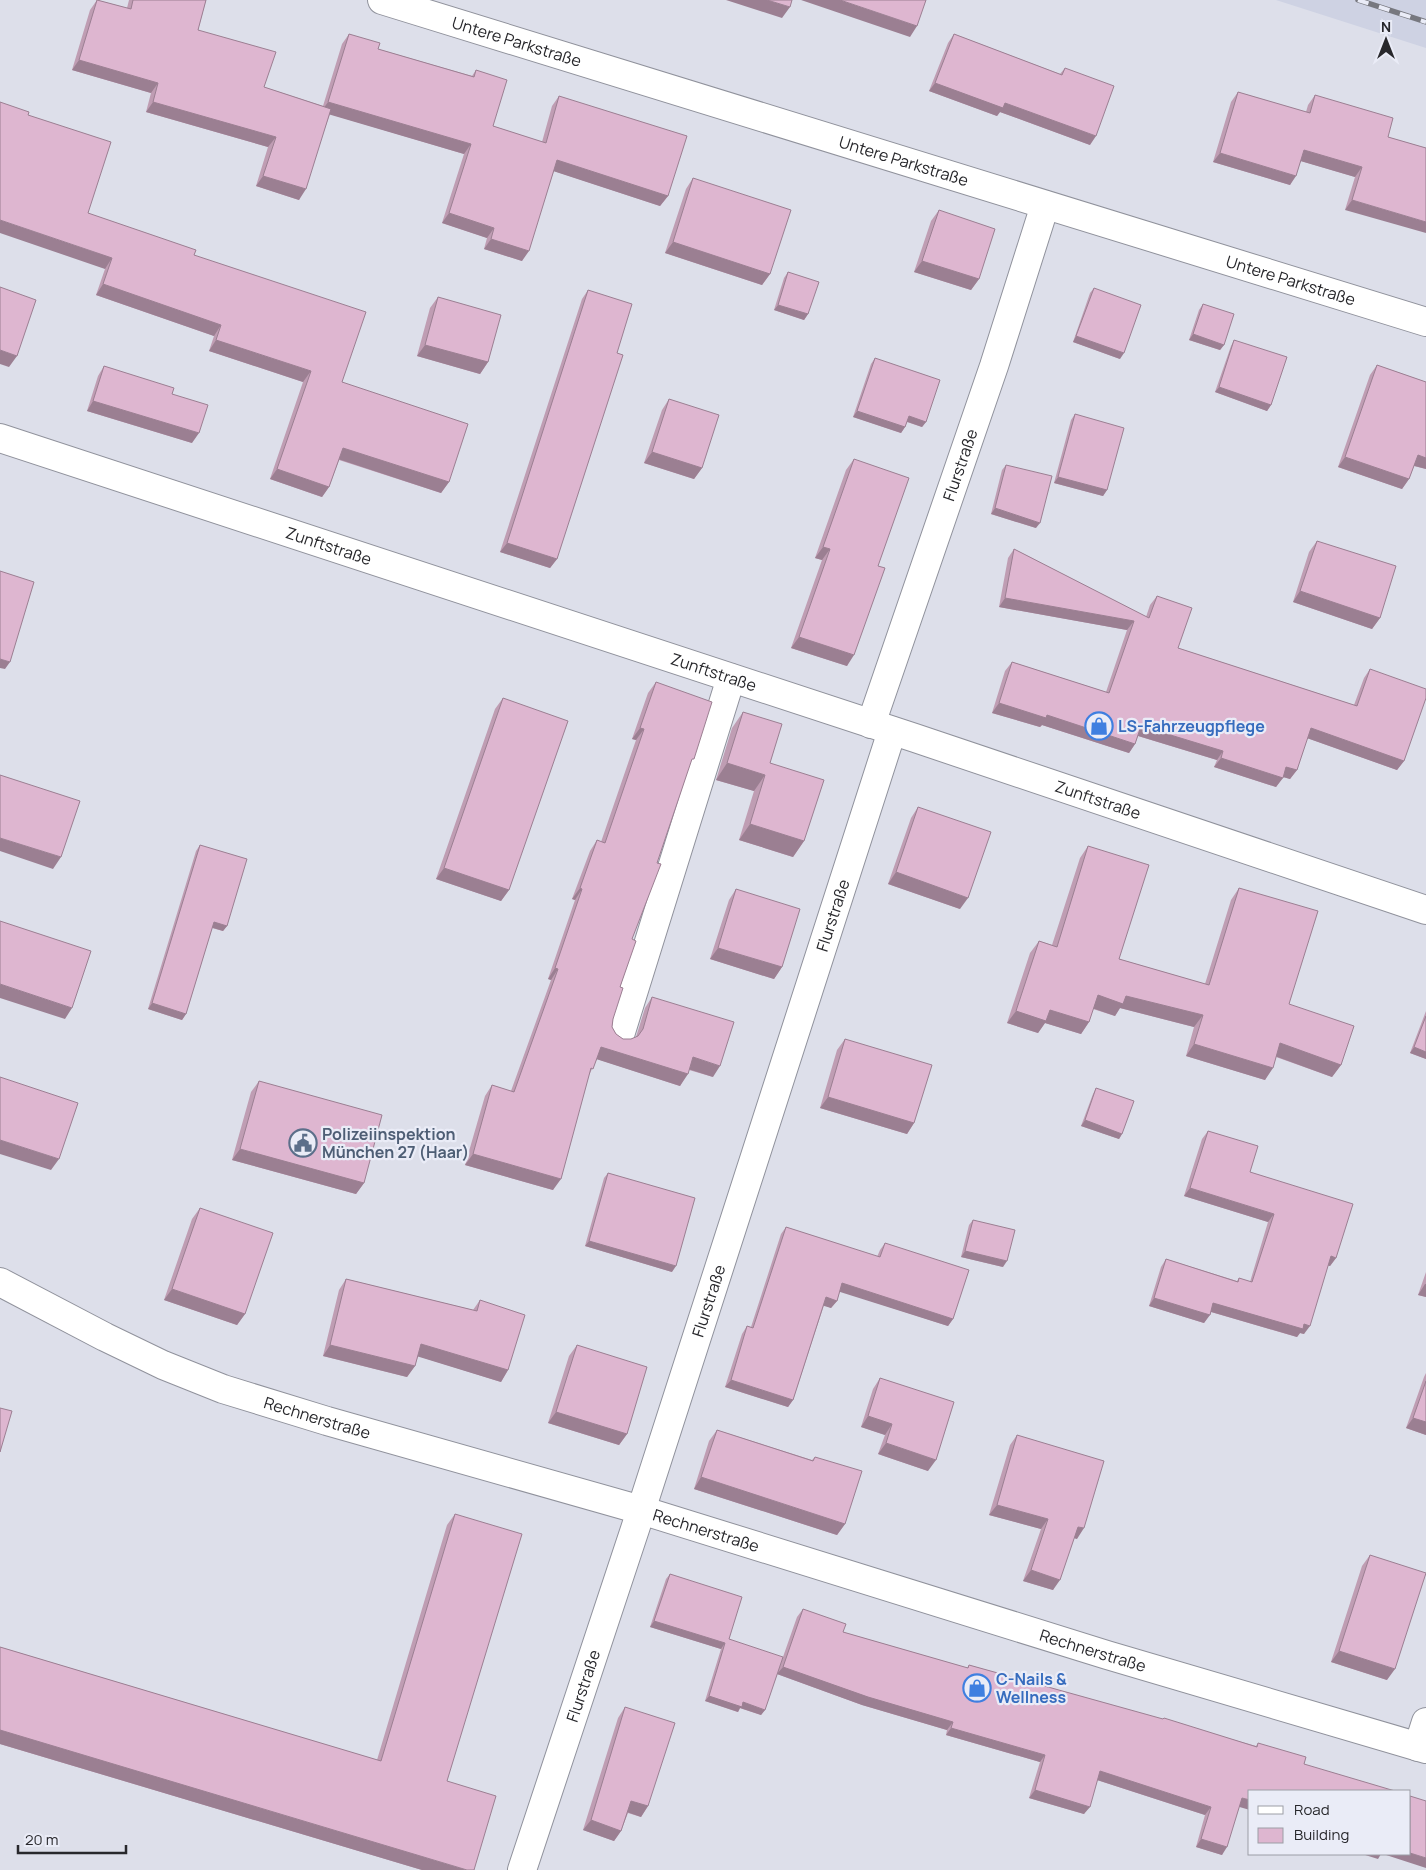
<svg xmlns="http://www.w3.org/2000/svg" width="1426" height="1870" font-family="Manrope,sans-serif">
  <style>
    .built { fill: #ced2e3 }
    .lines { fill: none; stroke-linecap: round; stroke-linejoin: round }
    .minor-casing { stroke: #90929c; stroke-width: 30 }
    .minor { stroke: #fff; stroke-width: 28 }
    .rail-casing { stroke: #77787f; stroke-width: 5.5 }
    .rail { stroke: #eaecf7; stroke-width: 4; stroke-dasharray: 11; stroke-linecap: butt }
    .wall { fill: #bf9db3 }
    .shaded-wall { fill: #9b7f92 }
    .building { fill: #deb6d0; stroke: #9b7f92 }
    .labels { text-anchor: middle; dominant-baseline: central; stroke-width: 4.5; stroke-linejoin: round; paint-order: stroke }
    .street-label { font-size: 16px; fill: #28282c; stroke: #eaecf7 }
    .shop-label { font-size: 16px; font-weight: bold; fill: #366cbe; stroke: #eaecf7; text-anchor: start }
    .service-label { font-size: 16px; font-weight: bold; fill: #4e5e75; stroke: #eaecf7; text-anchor: start }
  </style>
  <rect width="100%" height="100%" fill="#dddfea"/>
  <path class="built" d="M1276 0H1426V48Z"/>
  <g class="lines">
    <g class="minor-casing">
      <g id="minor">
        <path id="s1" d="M382 0 1426 322"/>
        <path id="s2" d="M0 438 915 738 1426 910"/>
        <path id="s3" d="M871 724 994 366 1045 205"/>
        <path d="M620 1035 731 678"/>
        <path id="s4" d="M0 1282 105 1337 163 1365 223 1389 327 1421 641 1510 1107 1655 1426 1749"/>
        <path d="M1418 1747 1426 1722"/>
        <path id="s5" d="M522 1870 636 1526 892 731"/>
      </g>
    </g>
    <use href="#minor" class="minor"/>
    <g class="rail-casing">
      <path id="rail" d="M1358 0 1426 22"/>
    </g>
    <use href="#rail" class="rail"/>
  </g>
  <path class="wall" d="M97 0 127 8 129 0H206L198 30 264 87 323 106 342 44 349 34 378 49 472 76 476 70 493 126 542 142 552 106 559 96 668 196 660 206 554 171 522 261 484 249 487 238 442 223 464 154 330 114 299 200 256 186 268 147 146 112 151 93 72 70 90 10Z
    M954 34 1060 74 1065 68 1090 145 1000 112 997 116 929 91 948 43Z
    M1238 92 1306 112 1308 105 1315 95 1388 137 1426 148 1345 210 1355 177 1301 161 1290 185 1213 162 1231 102Z
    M28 115 88 213 194 255 342 382 449 482 441 493 339 460 329 487 322 497 270 479 303 382 209 351 214 336 96 295 105 269Z
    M693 178 770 274 762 285 665 253 686 189Z
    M939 210 979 279 971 290 914 272 931 221Z
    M788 272 808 314 804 320 774 310 784 278Z
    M1094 288 1120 359 1073 342 1090 293Z
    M588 290 617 353 557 559 550 568 500 552 582 299Z
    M438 297 488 362 480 374 417 356 430 308Z
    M1203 304 1224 345 1220 350 1189 340 1199 310Z
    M1234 340 1271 405 1267 411 1215 392 1231 346Z
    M875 358 926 422 922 427 907 422 905 427 901 433 853 417 871 364Z
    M1377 365 1426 382V469L1414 466 1409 479 1402 489 1338 467 1370 375Z
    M104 366 172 394 192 443 87 411 98 376Z
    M669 399 702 468 694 479 644 463 662 410Z
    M1075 414 1107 490 1103 496 1054 483 1071 420Z
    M854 459 878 566 847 666 791 648 822 560 815 558 846 470Z
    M1006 465 1036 528 991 514 1002 470Z
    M1317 541 1380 618 1372 629 1293 602 1309 552Z
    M1014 549 1146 617 1150 605 1157 596 1178 648 1354 705 1364 678 1370 669 1404 761 1397 770 1307 738 1297 770 1290 779 1283 777 1276 787 1214 767 1217 760 1138 736 1135 744 1129 753 1042 725 1040 727 992 713 1005 671 1012 662 1106 692 1127 630 999 607 1008 558Z
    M656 682 689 765 632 939 620 987 613 1019 612 1027 616 1034 623 1039H631L636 1037 645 1008 652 997 713 1077 689 1070 680 1086 597 1059 589 1075 553 1190 465 1165 485 1096 492 1085 511 1091 551 980 548 979 575 900 572 899 590 851 597 840 601 842 636 740 632 739 648 693Z
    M503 698 509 890 501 901 436 879 495 709Z
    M743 712 770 763 804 841 793 857 739 840 754 791 716 780 732 728Z
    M918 807 960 909 888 884 911 818Z
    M200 845 227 926 223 931 212 928 186 1014 182 1020 148 1009 196 851Z
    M1088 846 1119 959 1205 984 1231 900 1239 888 1289 1004 1341 1065 1332 1077 1276 1057 1265 1080 1186 1056 1194 1027 1120 1008 1115 1016 1093 1009 1089 1022 1081 1034 1045 1023 1038 1033 1007 1023 1030 953 1039 941 1052 945 1080 858Z
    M736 889 782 967 774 979 710 959 729 900Z
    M1426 1011V1059L1410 1053Z
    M845 1039 914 1123 907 1134 820 1108 837 1050Z
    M259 1081 364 1183 356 1194 232 1160 251 1092Z
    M1096 1088 1122 1134 1119 1139 1081 1126 1093 1094Z
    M1208 1131 1336 1258 1330 1266 1328 1265 1304 1334 1300 1333 1297 1337 1211 1312 1204 1323 1149 1306 1161 1267 1166 1259 1237 1281 1239 1278 1250 1282 1268 1222 1184 1196 1202 1139Z
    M608 1173 672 1272 585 1246 604 1178Z
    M200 1208 245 1314 237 1325 164 1300 192 1219Z
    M973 1220 1003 1267 961 1257 969 1225Z
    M786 1227 877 1257 880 1250 885 1243 953 1319 948 1326 840 1291 837 1301 831 1308 824 1305 793 1400 788 1407 725 1387 742 1334 747 1326 751 1327 781 1234Z
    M1426 1272V1297L1418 1295Z
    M346 1279 473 1310 480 1300 508 1370 501 1382 418 1356 415 1366 407 1377 323 1356 339 1290Z
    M577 1345 627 1434 619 1445 548 1423 569 1356Z
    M1426 1373V1435L1406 1428 1424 1377Z
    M880 1378 928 1471 878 1454 885 1435 861 1427 873 1389Z
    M717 1430 812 1460 815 1457 845 1524 837 1535 694 1489 709 1441Z
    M1017 1435 1077 1539 1074 1538 1053 1590 1023 1581 1041 1529 989 1515 1010 1445Z
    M455 1514 447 1781 422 1870 0 1744V1647L377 1760 447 1525Z
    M1370 1555 1387 1680 1331 1662 1362 1566Z
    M670 1574 729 1639 765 1710 761 1715 740 1708 738 1712 705 1701 721 1649 650 1627 666 1579Z
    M803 1609 843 1632 967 1668 969 1665 1256 1746 1258 1743 1239 1807 1222 1855 1196 1847 1205 1815 1097 1780 1084 1814 1029 1798 1040 1762 946 1735 947 1730 862 1705 777 1674 797 1617Z
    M625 1707 648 1806 641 1817 628 1813 621 1831 614 1841 583 1830 618 1718Z"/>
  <path class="shaded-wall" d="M726 0H767L790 7 782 18Z
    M801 0H840L917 26 910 37Z
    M79 60 158 83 151 93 72 70Z
    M935 83 1005 103 1096 136 1090 145 1000 112 997 116 929 91Z
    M153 102 276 137 268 147 146 112Z
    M328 102 471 144 464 154 321 112Z
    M1304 150 1362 167 1355 177 1297 160Z
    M1220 153 1296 176 1290 185 1213 162Z
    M557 160 668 196 660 206 550 170Z
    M263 176 306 189 299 200 256 186Z
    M1352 200 1426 222V233L1345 210Z
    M449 213 494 228 487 238 442 223Z
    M0 220 112 258 105 269 0 233Z
    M491 239 529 251 522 261 484 249Z
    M673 242 770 274 762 285 665 253Z
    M922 261 979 279 971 290 914 272Z
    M103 284 221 325 214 336 96 295Z
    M778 305 808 314 804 320 774 310Z
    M1193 334 1224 345 1220 350 1189 340Z
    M1076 336 1124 353 1120 359 1073 342Z
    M216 340 311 371 303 382 209 351Z
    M425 345 488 362 480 374 417 356Z
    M0 350 17 356 9 367 0 364Z
    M1219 387 1271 405 1267 411 1215 392Z
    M93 401 199 433 192 443 87 411Z
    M857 411 905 427 901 433 853 417Z
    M909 416 926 422 922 427 905 421Z
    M343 448 449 482 441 493 335 458Z
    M652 452 702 468 694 479 644 463Z
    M1418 455 1426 458V469L1411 465Z
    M1345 457 1409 479 1402 489 1338 467Z
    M277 469 329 487 322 497 270 479Z
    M1058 477 1107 490 1103 496 1054 483Z
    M995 508 1040 523 1036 528 991 514Z
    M507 543 557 559 550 568 500 552Z
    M823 547 830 549 822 560 815 558Z
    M1300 591 1380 618 1372 629 1293 602Z
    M1005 598 1134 621 1127 630 999 607Z
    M799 637 854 655 847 666 791 648Z
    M0 659 10 662 5 669 0 668Z
    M999 703 1047 715 1135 744 1129 753 1042 725 1040 727 992 713Z
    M1141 726 1223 751 1217 760 1135 735Z
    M640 728 644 729 636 740 632 739Z
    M1311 728 1404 761 1397 770 1304 737Z
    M1221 758 1283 778 1276 787 1214 767Z
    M727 763 765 775 754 791 716 780Z
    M1286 767 1297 770 1290 779 1280 776Z
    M750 824 804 841 793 857 739 840Z
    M0 838 61 857 53 869 0 851Z
    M444 868 509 890 501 901 436 879Z
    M896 872 968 898 960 909 888 884Z
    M580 888 582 889 575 900 572 899Z
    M214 922 227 926 223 931 210 927Z
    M718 948 782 967 774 979 710 959Z
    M555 968 558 969 551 980 548 979Z
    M0 984 72 1008 65 1019 0 998Z
    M1098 995 1126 996 1203 1015 1194 1027 1120 1008 1115 1016 1089 1007Z
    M152 1003 186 1014 182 1020 148 1009Z
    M1050 1010 1089 1022 1081 1034 1045 1023 1038 1033 1007 1023 1016 1011Z
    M1280 1043 1341 1065 1332 1077 1272 1055Z
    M1194 1044 1273 1068 1265 1080 1186 1056Z
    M601 1047 688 1074 680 1086 593 1058Z
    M1414 1047 1426 1052V1059L1410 1053Z
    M693 1057 720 1066 713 1077 685 1068Z
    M828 1097 914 1123 907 1134 820 1108Z
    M1085 1120 1122 1134 1119 1139 1081 1126Z
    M0 1140 59 1159 51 1170 0 1154Z
    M240 1149 364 1183 356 1194 232 1160Z
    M473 1154 561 1179 553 1190 465 1165Z
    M1190 1188 1274 1214 1268 1222 1184 1196Z
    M589 1241 676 1266 672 1272 585 1246Z
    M965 1251 1007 1261 1003 1267 961 1257Z
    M1331 1256 1336 1258 1330 1266 1325 1265Z
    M842 1283 953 1319 948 1326 837 1291Z
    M1425 1284H1426V1297L1418 1295Z
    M172 1289 245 1314 237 1325 164 1300Z
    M826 1297 837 1301 831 1308 821 1305Z
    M1154 1298 1210 1315 1204 1323 1149 1306Z
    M1213 1303 1304 1324 1310 1326 1304 1334 1300 1333 1297 1337 1208 1311Z
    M421 1344 508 1370 501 1382 413 1355Z
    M330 1345 415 1366 407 1377 323 1356Z
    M731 1380 793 1400 788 1407 725 1387Z
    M556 1412 627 1434 619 1445 548 1423Z
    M868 1416 892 1424 885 1435 861 1427Z
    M1413 1418 1426 1422V1435L1406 1428Z
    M886 1443 936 1460 928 1471 878 1454Z
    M701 1477 845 1524 837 1535 694 1489Z
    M997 1505 1048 1519 1041 1529 989 1515Z
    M1078 1527 1084 1528 1077 1539 1071 1537Z
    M1031 1570 1060 1580 1053 1590 1023 1581Z
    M654 1621 725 1643 721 1649 650 1627Z
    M1339 1651 1395 1669 1387 1680 1331 1662Z
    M783 1667 953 1722 947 1730 862 1705 777 1674Z
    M709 1696 743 1702 765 1710 761 1715 740 1708 738 1712 705 1701Z
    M951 1728 1045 1755 1040 1762 946 1735Z
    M0 1730 467 1870H422L0 1744Z
    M1100 1771 1211 1807 1205 1815 1094 1779Z
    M1035 1790 1090 1807 1084 1814 1029 1798Z
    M1242 1798 1250 1800V1810L1236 1806Z
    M631 1801 648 1806 641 1817 624 1811Z
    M591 1820 621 1831 614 1841 583 1830Z
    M1201 1839 1227 1847 1222 1855 1196 1847Z
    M1410 1853 1426 1858V1868L1383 1854H1410Z
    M1362 1854H1381L1378 1859Z"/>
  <path class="building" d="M97 0 131 9 133 0H206L198 30 276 52 264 87 331 109 306 189 263 176 276 137 153 102 158 83 79 60Z
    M767 0H792L790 7Z
    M840 0H926L917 26Z
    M349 34 380 43 378 49 474 77 476 70 507 80 493 126 546 143 559 96 687 136 668 196 557 160 529 251 491 239 494 228 449 213 471 144 328 102Z
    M954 34 1062 75 1065 68 1114 86 1096 136 1005 103 1003 108 935 83Z
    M1238 92 1310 113 1315 95 1393 118 1388 137 1426 148V222L1352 200 1362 167 1304 150 1296 176 1220 153Z
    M0 102 29 112 28 115 111 142 88 213 196 250 194 255 366 312 342 382 468 424 449 482 343 448 329 487 277 469 311 371 216 340 221 325 103 284 112 258 0 220Z
    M693 178 791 210 770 274 673 242Z
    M939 210 995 229 979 279 922 261Z
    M788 272 819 282 808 314 778 305Z
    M0 287 36 300 17 356 0 350Z
    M1094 288 1141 305 1124 353 1076 336Z
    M588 290 632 304 617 353 623 355 557 559 507 543Z
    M438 297 501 315 488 362 425 345Z
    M1203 304 1234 314 1224 345 1193 334Z
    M1234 340 1287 357 1271 405 1219 387Z
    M875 358 940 380 926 422 909 416 905 427 857 411Z
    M1377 365 1426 382V458L1418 455 1409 479 1345 457Z
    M104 366 174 388 172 394 208 405 199 433 93 401Z
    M669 399 719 415 702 468 652 452Z
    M1075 414 1124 428 1107 490 1058 477Z
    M854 459 909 478 878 566 885 568 854 655 799 637 830 549 823 547Z
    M1006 465 1052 476 1040 523 995 508Z
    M1317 541 1396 566 1380 618 1300 591Z
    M1014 549 1149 618 1157 596 1192 608 1178 648 1357 706 1370 669 1426 689V698L1404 761 1311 728 1297 770 1286 767 1283 778 1221 758 1223 751 1141 726 1135 744 1047 715 1046 718 999 703 1012 662 1109 693 1134 621 1005 598Z
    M0 571 34 582 10 662 0 659Z
    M656 682 712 702 694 759H692L657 863 661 864 632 939 636 941 620 987 623 988 613 1019 612 1027 616 1034 623 1039H631L638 1036 643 1029 652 997 734 1022 720 1066 693 1057 688 1074 601 1047 593 1069 591 1068 561 1179 473 1154 492 1085 514 1092 558 969 555 968 582 889 580 888 597 840 605 843 644 729 640 728Z
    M503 698 568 721 509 890 444 868Z
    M743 712 782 724 770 763 824 780 804 841 750 824 765 775 727 763Z
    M0 775 80 801 61 857 0 838Z
    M918 807 991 832 968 898 896 872Z
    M200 845 247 859 227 926 214 922 186 1014 152 1003Z
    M1088 846 1149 865 1119 959 1209 985 1239 888 1318 911 1289 1004 1354 1026 1341 1065 1280 1043 1273 1068 1194 1044 1203 1015 1126 996 1123 1004 1098 995 1089 1022 1050 1010 1046 1021 1016 1011 1039 941 1057 947Z
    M736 889 800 909 782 967 718 948Z
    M0 921 91 951 72 1008 0 984Z
    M1426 1016V1052L1414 1047Z
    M845 1039 932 1065 914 1123 828 1097Z
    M0 1077 78 1103 59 1159 0 1140Z
    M259 1081 382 1115 364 1183 240 1149Z
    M1096 1088 1134 1101 1122 1134 1085 1120Z
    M1208 1131 1258 1146 1250 1172 1353 1204 1336 1258 1331 1256 1310 1326 1304 1324 1303 1329 1213 1303 1210 1315 1154 1298 1166 1259 1238 1282 1239 1278 1252 1282 1274 1214 1190 1188Z
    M608 1173 695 1198 676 1266 589 1241Z
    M200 1208 273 1233 245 1314 172 1289Z
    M973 1220 1015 1230 1007 1261 965 1251Z
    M786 1227 880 1257 885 1243 969 1270 953 1319 842 1283 837 1301 826 1297 793 1400 731 1380 747 1326 753 1328Z
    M346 1279 477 1311 480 1300 525 1315 508 1370 421 1344 415 1366 330 1345Z
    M577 1345 647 1367 627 1434 556 1412Z
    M880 1378 954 1402 936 1460 886 1443 892 1424 868 1416Z
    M1426 1381V1422L1413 1418Z
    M0 1408 12 1411 0 1452Z
    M717 1430 813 1461 815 1457 862 1471 845 1524 701 1477Z
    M1017 1435 1104 1461 1084 1528 1078 1527 1060 1580 1031 1570 1048 1519 997 1505Z
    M455 1514 522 1534 447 1781 496 1796 474 1870H467L0 1730V1647L381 1761Z
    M1370 1555 1426 1573 1395 1669 1339 1651Z
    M670 1574 742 1597 729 1639 783 1657 765 1710 743 1702 742 1707 709 1696 725 1643 654 1621Z
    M803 1609 846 1624 843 1632 968 1668 969 1665 1163 1719 1164 1718 1257 1747 1258 1743 1306 1757 1304 1764 1395 1791H1250V1800L1242 1798 1227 1847 1201 1839 1211 1807 1100 1771 1090 1807 1035 1790 1045 1755 951 1728 953 1722 868 1697 783 1667Z
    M625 1707 675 1723 648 1806 631 1801 621 1831 591 1820Z
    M1410 1796 1426 1801V1858L1410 1853Z"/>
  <defs>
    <g id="shop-ring" transform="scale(1.4375)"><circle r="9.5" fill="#eaecf7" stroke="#3f7fe0" stroke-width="1.5"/><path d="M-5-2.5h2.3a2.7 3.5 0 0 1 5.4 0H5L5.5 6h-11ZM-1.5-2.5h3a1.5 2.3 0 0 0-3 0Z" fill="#3f7fe0"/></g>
    <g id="civic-ring" transform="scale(1.4375)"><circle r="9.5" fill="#eaecf7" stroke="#5c6f8a" stroke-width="1.5"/><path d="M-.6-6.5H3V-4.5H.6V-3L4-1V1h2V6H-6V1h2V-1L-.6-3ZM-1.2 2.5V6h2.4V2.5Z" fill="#5c6f8a"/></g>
  </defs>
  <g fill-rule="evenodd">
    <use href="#shop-ring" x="1099" y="726"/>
    <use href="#civic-ring" x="303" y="1143"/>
    <use href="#shop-ring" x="977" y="1688"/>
  </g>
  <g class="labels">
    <g class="street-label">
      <text stroke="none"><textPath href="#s1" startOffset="141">Untere Parkstraße</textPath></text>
      <text stroke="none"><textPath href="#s1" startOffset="546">Untere Parkstraße</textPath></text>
      <text stroke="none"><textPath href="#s1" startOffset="951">Untere Parkstraße</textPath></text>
      <text stroke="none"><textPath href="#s3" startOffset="274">Flurstraße</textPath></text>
      <text stroke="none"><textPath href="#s2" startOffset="346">Zunftstraße</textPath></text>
      <text stroke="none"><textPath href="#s2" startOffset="751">Zunftstraße</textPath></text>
      <text stroke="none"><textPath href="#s2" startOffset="1156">Zunftstraße</textPath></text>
      <text stroke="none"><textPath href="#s5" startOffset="1004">Flurstraße</textPath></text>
      <text stroke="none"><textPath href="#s5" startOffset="599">Flurstraße</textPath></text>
      <text stroke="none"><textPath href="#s4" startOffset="346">Rechnerstraße</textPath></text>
      <text stroke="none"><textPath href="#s4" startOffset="751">Rechnerstraße</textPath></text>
      <text stroke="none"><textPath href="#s4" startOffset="1156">Rechnerstraße</textPath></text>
      <text stroke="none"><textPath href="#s5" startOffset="194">Flurstraße</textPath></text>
    </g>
    <g class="shop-label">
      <text x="1118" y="726">LS-Fahrzeugpflege</text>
      <text x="996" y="1679">C-Nails &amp;<tspan x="996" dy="18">Wellness</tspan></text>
    </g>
    <g class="service-label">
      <text x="322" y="1134">Polizeiinspektion<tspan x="322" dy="18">München 27 (Haar)</tspan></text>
    </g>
  </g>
  <rect x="1248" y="1790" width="162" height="65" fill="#eaecf7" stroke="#9c9ea6"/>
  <rect x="1258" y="1806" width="25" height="8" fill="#ffffff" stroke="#9c9ea6"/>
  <text x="1294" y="1815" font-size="15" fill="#28282c">Road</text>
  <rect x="1258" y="1828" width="25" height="15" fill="#deb6d0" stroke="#9c9ea6"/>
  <text x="1294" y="1840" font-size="15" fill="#28282c">Building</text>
  <g transform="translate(1386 40)" stroke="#eaecf7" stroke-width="4" paint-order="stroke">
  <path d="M0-4L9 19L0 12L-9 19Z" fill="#28282c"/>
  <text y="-8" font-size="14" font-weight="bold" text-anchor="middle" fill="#28282c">N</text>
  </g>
  <path d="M18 1845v8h108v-8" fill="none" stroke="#28282c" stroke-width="2.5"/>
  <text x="25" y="1845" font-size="15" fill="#28282c" stroke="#eaecf7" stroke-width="4" paint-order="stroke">20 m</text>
</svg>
